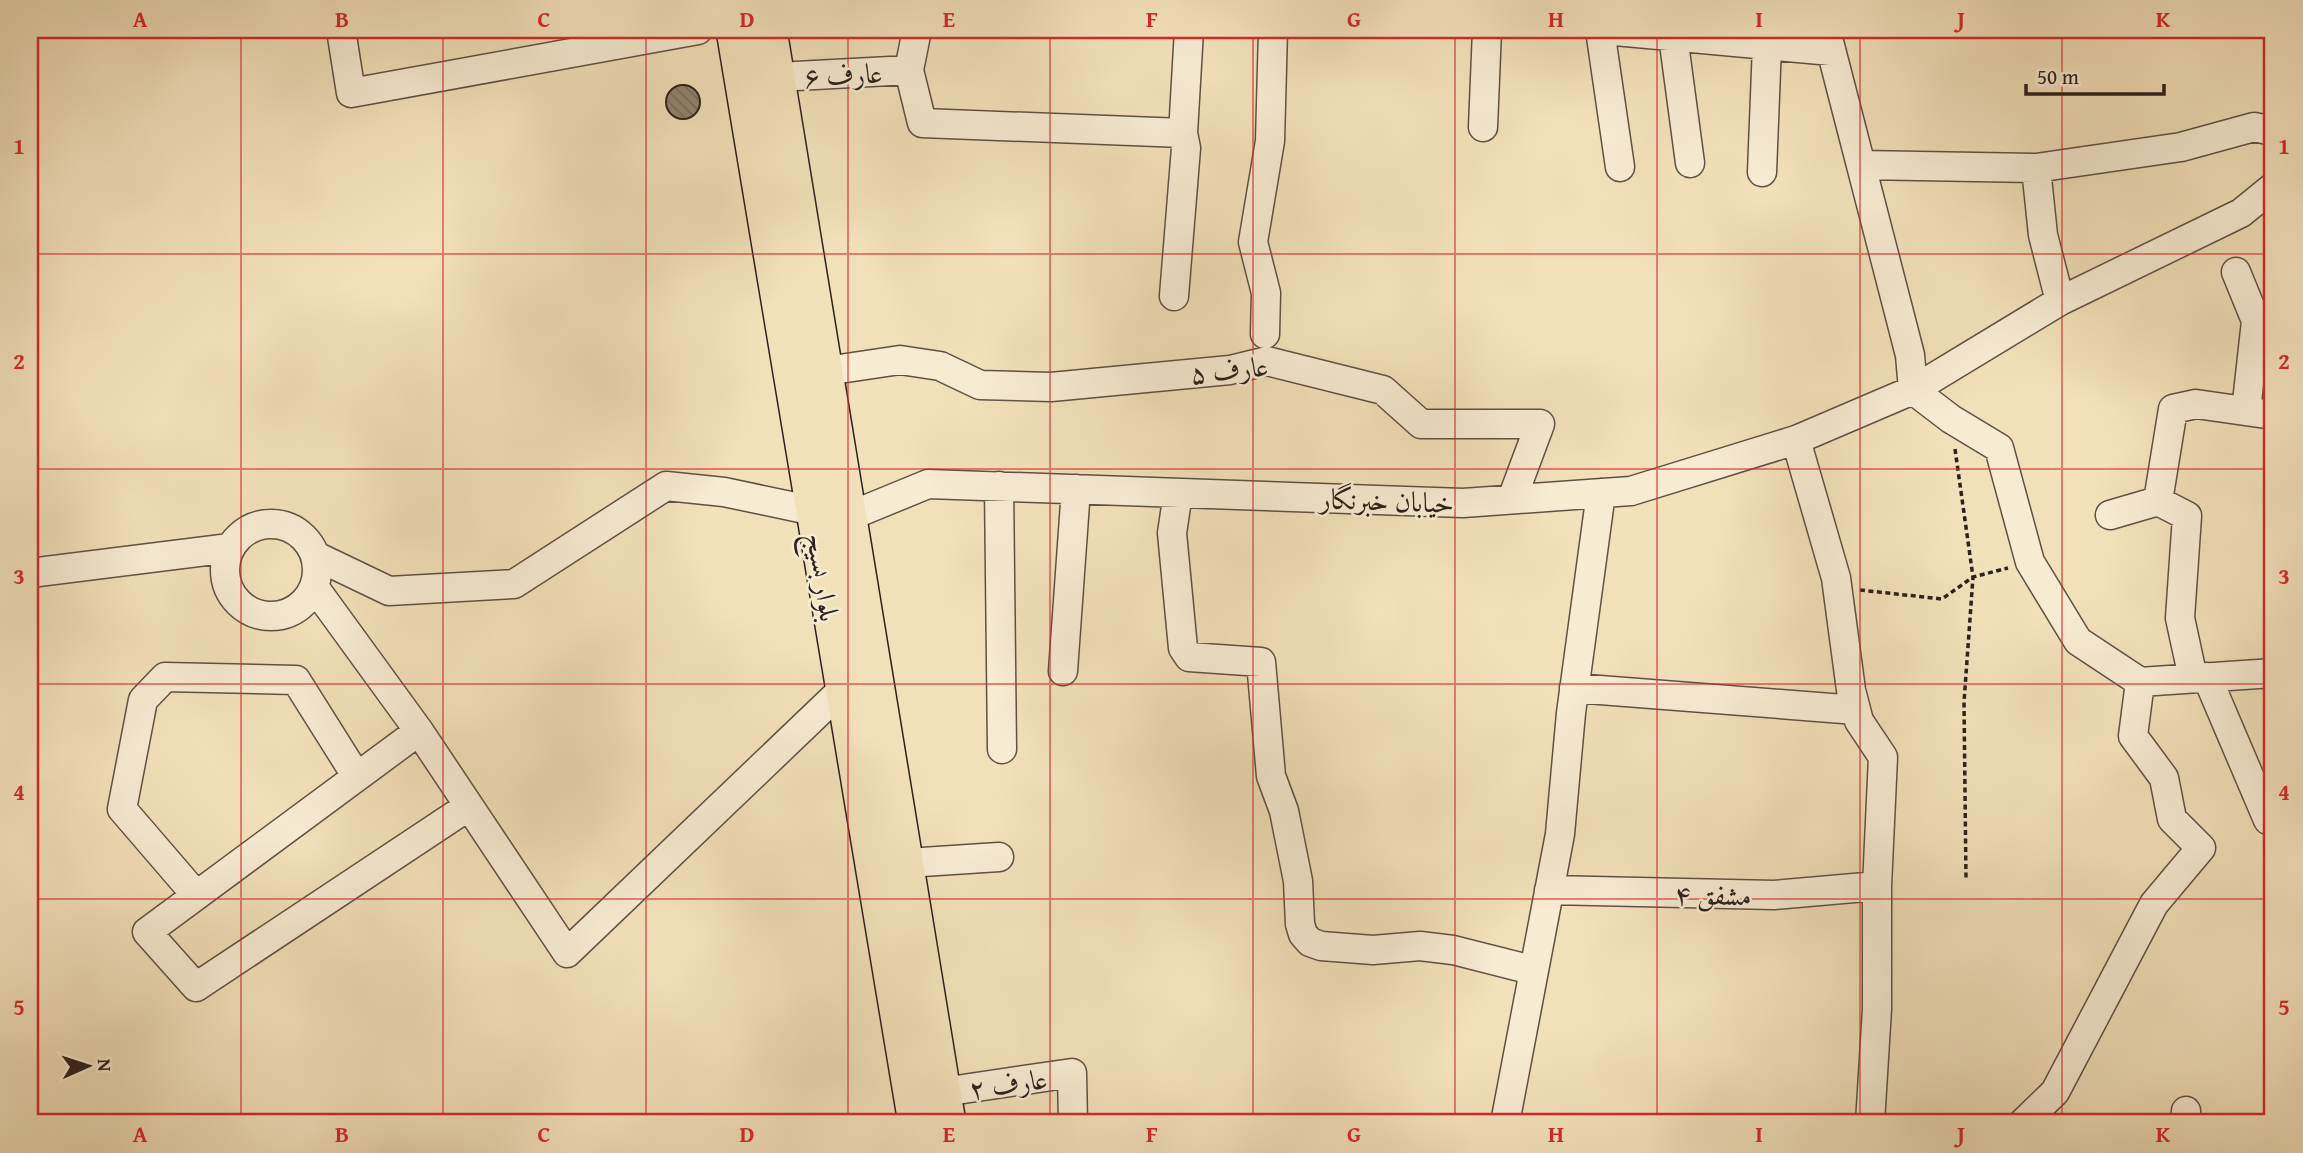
<svg xmlns="http://www.w3.org/2000/svg" width="2303" height="1153" font-family="'Gentium Book Plus',Amiri,serif">
  <style>
    .building { fill: url(#building-back-hatch); stroke: #2c211c; stroke-width: 2 }
    .lines { fill: none; stroke-linecap: round; stroke-linejoin: round }
    .minor-casing { stroke: #5e5144; stroke-width: 31 }
    .major-casing { stroke: #2c211c; stroke-width: 38 }
    .path { stroke: #2c211c; stroke-width: 3.5; stroke-dasharray: 5 3.5; stroke-linecap: butt }
    .minor { stroke: #f7ebd2; stroke-width: 28 }
    .major { stroke: #f2e0ba; stroke-width: 35 }
    .grid { fill: none; stroke: #d62828; stroke-width: 2; stroke-opacity: 0.55 }
    .labels { text-anchor: middle; dominant-baseline: central; stroke-width: 5; stroke-linejoin: round; paint-order: stroke }
    .street-label { font-size: 28px; fill: #2c211c; stroke: #f7ebd2 }
    .neatline { fill: none; stroke: #d62828; stroke-width: 2.5 }
    .grid-label { font-size: 23px; text-anchor: middle; font-weight: bold; fill: #d62828 }
  </style>
  <defs>
    <pattern id="building-back-hatch" width="6" height="6" patternUnits="userSpaceOnUse" patternTransform="scale(1.75)"><rect width="6" height="6" fill="#93846e"/><path d="M-1 5l2 2M0 0l6 6M5-1l2 2" fill="none" stroke="#786c5a"/></pattern>
  </defs>
  <rect width="100%" height="100%" fill="#f2e0ba"/>
  <filter id="stains"><feTurbulence type="fractalNoise" baseFrequency=".00286" numOctaves="4"/><feColorMatrix values="0 0 0 0 .2 0 0 0 0 .09 0 0 0 0 .02 0 0 0 .5 -.17"/></filter>
  <radialGradient id="worn" r=".72"><stop offset=".6" stop-color="#630" stop-opacity="0"/><stop offset="1" stop-color="#630" stop-opacity=".3"/></radialGradient>
  <path class="building" d="M666 102a17 17 0 1 1 34 0a17 17 0 1 1-34 0Z"/>
  <g class="lines">
    <g class="minor-casing">
      <path id="minor" d="M341 30 351 93 698 30
        M917 30 909 70 922 123 1183 133
        M1600 30 1620 167
        M1604 30 1831 51
        M1826 30 1910 355 1913 390 1951 419 1999 448 2030 562 2078 641 2140 682 2133 736 2164 778 2172 819 2201 848 2154 904 2055 1092 2023 1123
        M1673 36 1690 163
        M777 77 909 70
        M1483 127 1487 30
        M1861 165 2036 168 2181 147 2254 127 2273 131
        M2036 168 2043 235 2060 301
        M1762 172 1767 45
        M2236 272 2256 321 2246 411
        M1174 296 1186 148 1183 133 1189 30
        M1265 334 1266 293 1253 242 1270 141 1273 30
        M826 371 900 360 940 366 980 385 1051 387 1230 370 1267 361 1383 390 1421 424H1540L1512 499
        M1796 440 1836 578 1851 690 1859 721 1883 757 1877 886V1009L1870 1123
        M999 486 1002 749
        M1178 493 1172 533 1183 648 1189 657 1261 662 1271 776 1284 811 1298 881 1300 924 1303 934 1310 942 1321 946 1373 950 1420 946 1453 950 1532 970
        M2158 501 2173 409 2196 404 2273 415
        M2110 515 2158 501 2187 516 2180 618 2193 678
        M850 516 928 484 1463 503 1631 491 1796 440 1913 390 2060 301 2241 213 2273 187
        M225 570a46 46 0 1 1 92 0a46 46 0 1 1-92 0Z
        M316 556 389 591 514 584 666 486 724 492 814 511
        M30 573 230 548
        M315 588 419 731 567 953 842 690
        M1063 671 1076 489
        M2207 677 2268 820H2273
        M2140 682 2273 673
        M1574 688 1856 710
        M419 731 147 932 196 987 469 806
        M907 863 999 857
        M1549 890 1774 895 1877 886
        M196 895 122 809 143 700 165 677 296 680 357 777
        M943 1092 1072 1073 1073 1123
        M1505 1123 1560 834 1571 713 1601 493
        M2185 1123 2186 1111"/>
    </g>
    <g class="major-casing">
      <path id="major" d="M734 30 916 1123
        M769 30 948 1123"/>
    </g>
    <path class="path" d="M1955 449 1973 577 1964 702 1966 879
      M1860 590 1942 599 1973 577 2008 568"/>
    <use href="#minor" class="minor"/>
    <use href="#major" class="major"/>
  </g>
  <path class="grid" d="M241 30V1123M443 30V1123M646 30V1123M848 30V1123M1050 30V1123M1253 30V1123M1455 30V1123M1657 30V1123M1860 30V1123M2062 30V1123M30 254H2273M30 469H2273M30 684H2273M30 899H2273"/>
  <g class="labels">
    <g class="street-label">
      <text transform="translate(843 74) rotate(-3)">عارف ۶</text>
      <text transform="translate(1229 369) rotate(-6)">عارف ۵</text>
      <text transform="translate(1387 500) rotate(2)">خیابان خبرنگار</text>
      <text transform="translate(824 577) rotate(81)">بلوار بسیج</text>
      <text transform="translate(1713 894) rotate(1)">مشفق ۴</text>
      <text transform="translate(1008 1083) rotate(-8)">عارف ۲</text>
    </g>
  </g>
  <rect width="2303" height="1153" fill="none" stroke="#f2e0ba" stroke-width="77"/>
  <g transform="translate(88 1066) rotate(87)" stroke="#f7ebd2" stroke-width="5" paint-order="stroke">
  <path d="M0-5L12 26L0 18L-12 26Z" fill="#2c211c"/>
  <text y="-10" font-size="19" font-weight="bold" text-anchor="middle" fill="#2c211c">N</text>
  </g>
  <path d="M2026 84v10h138v-10" fill="none" stroke="#2c211c" stroke-width="3.5"/>
  <text x="2037" y="84" font-size="21" fill="#2c211c" stroke="#f7ebd2" stroke-width="5" paint-order="stroke">50 m</text>
  <rect x="38" y="38" width="2226" height="1076" class="neatline"/>
  <g class="grid-label">
    <text x="140" y="27">A</text>
    <text x="342" y="27">B</text>
    <text x="544" y="27">C</text>
    <text x="747" y="27">D</text>
    <text x="949" y="27">E</text>
    <text x="1152" y="27">F</text>
    <text x="1354" y="27">G</text>
    <text x="1556" y="27">H</text>
    <text x="1759" y="27">I</text>
    <text x="1961" y="27">J</text>
    <text x="2163" y="27">K</text>
    <text x="19" y="154">1</text>
    <text x="2284" y="154">1</text>
    <text x="19" y="369">2</text>
    <text x="2284" y="369">2</text>
    <text x="19" y="584">3</text>
    <text x="2284" y="584">3</text>
    <text x="19" y="800">4</text>
    <text x="2284" y="800">4</text>
    <text x="19" y="1015">5</text>
    <text x="2284" y="1015">5</text>
    <text x="140" y="1142">A</text>
    <text x="342" y="1142">B</text>
    <text x="544" y="1142">C</text>
    <text x="747" y="1142">D</text>
    <text x="949" y="1142">E</text>
    <text x="1152" y="1142">F</text>
    <text x="1354" y="1142">G</text>
    <text x="1556" y="1142">H</text>
    <text x="1759" y="1142">I</text>
    <text x="1961" y="1142">J</text>
    <text x="2163" y="1142">K</text>
  </g>
  <rect width="100%" height="100%" filter="url(#stains)"/>
  <rect width="100%" height="100%" fill="url(#worn)"/>
</svg>
